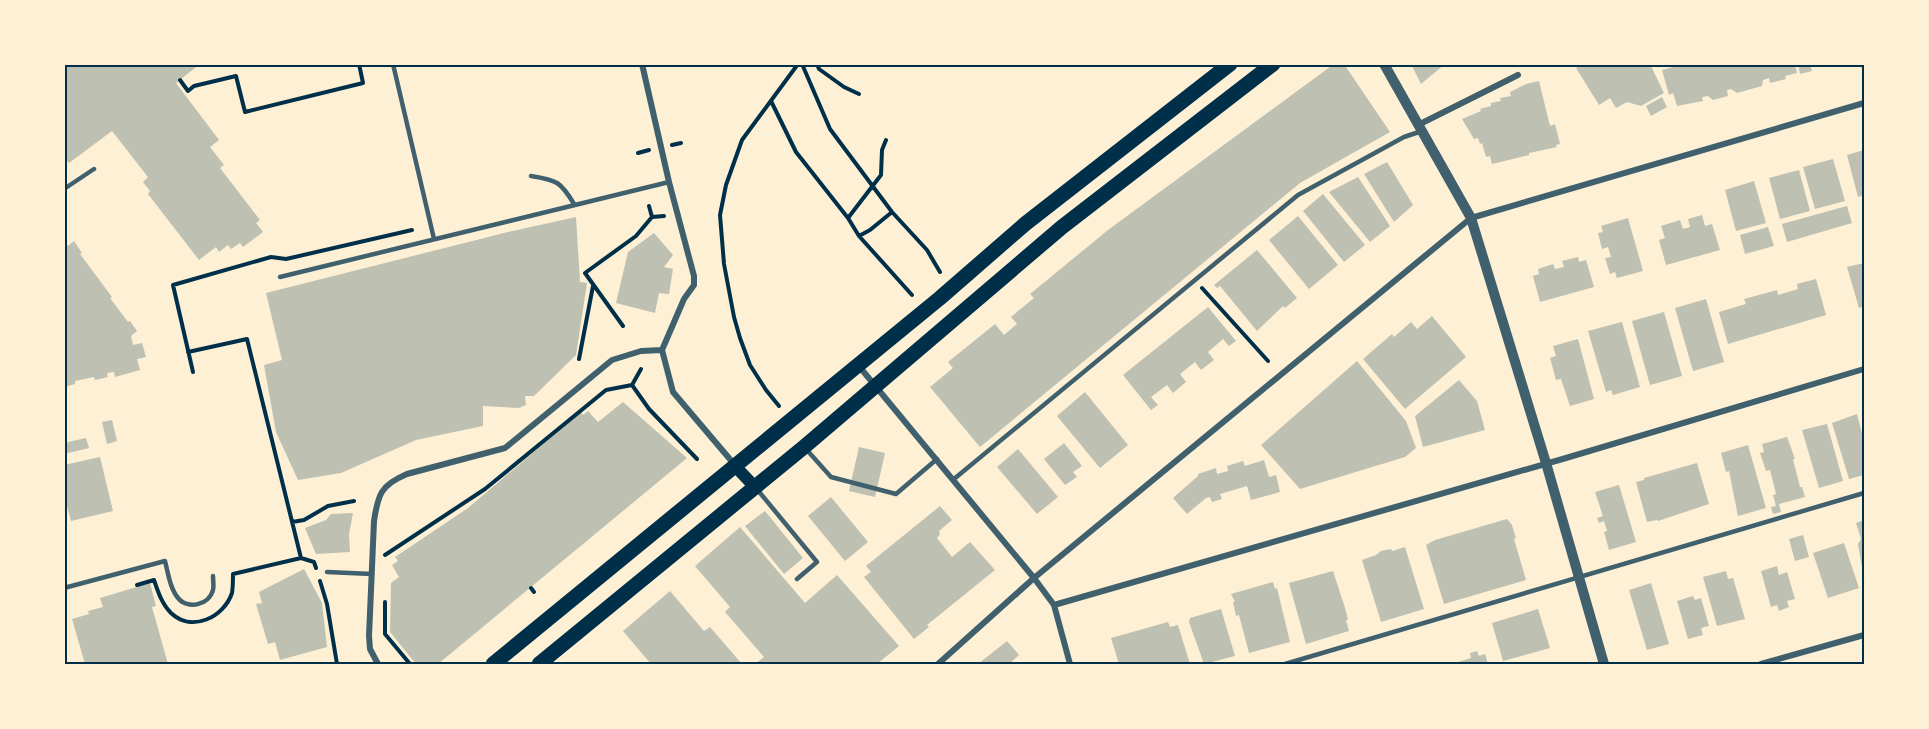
<svg xmlns="http://www.w3.org/2000/svg" width="1929" height="729" font-family="Spectral,serif">
  <style>
    .building { fill: #bec0b2 }
    .lines { fill: none; stroke-linecap: round; stroke-linejoin: round }
    .path { stroke: #003049; stroke-width: 4 }
    .service { stroke: #3f606c; stroke-width: 4.5 }
    .minor { stroke: #3f606c; stroke-width: 6 }
    .tertiary { stroke: #3f606c; stroke-width: 10 }
    .secondary { stroke: #003049; stroke-width: 12 }
    .primary { stroke: #003049; stroke-width: 15 }
    .neatline { fill: none; stroke: #003049; stroke-width: 2 }
  </style>
  <rect width="100%" height="100%" fill="#fdf0d5"/>
  <path class="building" d="M64 64H200L176 83 219 140 210 147 224 165 220 168 260 220 256 223 263 232 243 247 240 243 231 249 228 245 219 252 216 247 199 260 148 194 150 191 143 182 148 177 112 131 69 163 64 157Z
    M1334 64H1344L1390 132 1300 183 980 447 930 387 953 368 948 362 995 324 1004 335 1017 324 1011 317 1034 298 1030 294 1108 230Z
    M1411 64H1445L1421 84Z
    M1583 64H1650L1664 93 1641 106 1627 102 1616 108 1610 98 1599 105 1576 68Z
    M1672 64H1795L1797 73 1785 76 1786 79 1770 83 1769 78 1763 80 1762 86 1737 93 1731 89 1727 90 1728 96 1713 100 1708 96 1702 97 1703 101 1677 106 1673 93 1669 95 1662 70 1673 67Z
    M1798 64H1810L1812 71 1800 74Z
    M1539 81 1550 126 1555 124 1560 144 1556 145 1557 147 1529 153V155L1492 164 1490 156 1486 157 1482 143 1480 144 1478 138 1474 139 1462 119 1481 111 1480 109 1491 106V103L1501 101 1500 98 1511 96 1510 92 1526 84Z
    M1662 97 1667 107 1651 116 1646 106Z
    M1864 150V195L1858 197 1847 155Z
    M1833 159 1845 201 1815 209 1803 167Z
    M1387 162 1413 205 1394 222 1364 174Z
    M1799 170 1810 211 1780 219 1769 178Z
    M1358 177 1390 226 1370 242 1329 192Z
    M1754 181 1766 223 1736 231 1725 190Z
    M1323 194 1365 245 1344 262 1303 211Z
    M1847 206 1852 223 1787 242 1782 224Z
    M1702 215 1705 226 1712 224 1720 250 1666 265 1659 240 1665 238 1661 226 1680 220 1683 229 1690 227 1688 219Z
    M1298 216 1338 265 1309 289 1269 240Z
    M576 217 580 282 587 283 576 355 534 396H525L526 405 519 408 483 406V426L416 440 341 473 298 480 276 432 264 365 282 360 266 293 508 232Z
    M1628 218 1643 271 1617 278 1615 272 1610 274 1605 258 1611 257 1608 247 1602 249 1598 233 1603 232 1601 226Z
    M1768 227 1774 246 1745 254 1740 235Z
    M654 233 673 255 664 267 673 269 669 294 659 293 655 313 616 303 628 252Z
    M64 241 68 246 74 241 82 253 80 254 112 297 110 298 128 322 130 321 137 331 131 336 133 345 142 343 146 357 137 359 140 370 115 377 114 372 107 373 108 377 95 380 94 377 75 381V384L64 387Z
    M1257 250 1297 298 1285 308 1283 306 1257 331 1220 286 1217 288 1214 285Z
    M1578 257 1579 262 1586 260 1594 287 1540 302 1533 276 1539 274 1538 269 1553 264 1555 269 1564 267 1562 261Z
    M1864 263V313L1862 307 1859 308 1847 267Z
    M1816 279 1826 315 1728 344 1719 312 1746 304 1744 299 1777 290 1778 295 1798 289 1797 284Z
    M1706 299 1724 362 1693 371 1675 308Z
    M1208 307 1236 341 1229 346 1223 339 1208 352 1214 360 1201 370 1195 362 1180 374 1186 382 1173 393 1167 385 1151 397 1158 405 1151 410 1123 375Z
    M1664 312 1682 376 1650 385 1632 321Z
    M1432 316 1466 357 1405 409 1363 359 1392 334 1394 337 1411 322 1417 329Z
    M1622 322 1640 387 1613 395 1611 390 1606 392 1588 331Z
    M1578 339 1594 399 1570 406 1561 379 1556 380 1550 358 1556 356 1553 346Z
    M1357 361 1406 421 1416 448 1405 457 1300 489 1261 445Z
    M1459 380 1477 401 1485 430 1423 447 1415 416Z
    M1085 392 1128 445 1100 468 1057 416Z
    M623 402 687 458 438 664H416L390 632 391 583 399 577 392 565 398 561 395 557 468 508 581 412 583 415 588 411 598 422Z
    M1857 414 1864 441V475L1849 479 1832 423Z
    M112 420 117 441 107 444 102 422Z
    M1827 424 1843 481 1819 488 1802 430Z
    M1787 437 1795 459H1793L1800 487H1802L1805 497 1779 504 1781 512 1773 514 1771 507 1776 506 1773 495 1776 494 1770 470 1766 471 1760 453 1764 452 1762 444Z
    M86 438 89 448 64 454V443Z
    M1064 443 1082 466 1073 472 1077 477 1065 485 1044 459Z
    M1748 445 1766 508 1738 516 1729 471 1726 472 1721 453Z
    M859 447 885 453 875 497 849 491Z
    M1018 449 1058 497 1037 514 997 467Z
    M100 457 113 511 71 521 64 495V465Z
    M1264 460 1269 477 1276 475 1280 492 1251 500 1247 486 1220 494 1222 499 1212 502 1210 497 1206 498 1187 514 1173 498 1198 476V474L1216 468 1217 474 1228 471 1227 466 1243 461 1245 466Z
    M1697 463 1709 504 1658 521 1657 520 1647 522 1636 482 1644 480V478Z
    M1619 485 1636 542 1609 550 1604 532 1607 531 1604 521 1599 523 1597 518 1603 516 1595 492Z
    M831 497 868 542 845 561 808 516Z
    M940 506 952 520 939 531 940 534 937 538 952 557 970 542 995 570 927 625 929 627 914 639 864 577 871 572 866 566Z
    M765 511 803 558 784 574 745 526Z
    M353 513 349 534 350 552 316 554 305 528 326 520 331 514Z
    M1507 519 1512 525 1516 538 1514 539 1526 580 1444 604 1426 545 1435 540Z
    M1864 520V572L1863 573 1858 544 1861 539 1856 523Z
    M740 527 805 603 837 575 899 646 877 664H755L764 657 725 612 730 607 695 566Z
    M1803 535 1809 557 1795 561 1789 539Z
    M1844 543 1859 588 1828 598 1813 553Z
    M1405 547 1424 609 1381 622 1362 560 1376 555 1381 551 1391 549 1392 551Z
    M1777 566 1779 575 1787 572 1795 599 1787 601 1789 607 1779 611 1777 605 1771 607 1761 571Z
    M304 569 322 603 327 647 280 660 275 642 268 644 256 604 262 603 259 592Z
    M1333 571 1346 611 1348 620H1346L1349 631 1306 644 1289 583Z
    M1726 571 1728 579 1733 578 1745 619 1717 626 1703 577Z
    M1273 582 1275 589 1277 588 1290 642 1249 653 1239 615 1236 616 1233 602H1235L1231 594Z
    M150 583 156 606 152 607 168 664H85L72 619 89 614 88 611 103 607 100 598Z
    M1651 583 1669 644 1647 650 1629 590Z
    M670 591 704 631 710 627 742 664H651L623 631Z
    M1693 596 1695 600 1701 598 1709 626 1701 628 1703 635 1688 639 1677 601Z
    M1221 609 1235 656 1204 664 1189 622 1190 618Z
    M1538 609 1550 648 1503 661 1492 623Z
    M1168 622 1170 627 1178 625 1190 664H1119L1111 638Z
    M1007 641 1019 655 1010 663 1011 664H978Z
    M1477 651 1479 656 1485 654 1488 664H1458V662L1471 658 1470 653Z"/>
  <g class="lines">
    <path class="path" d="M802 64 830 129 892 212 927 250 940 272
      M817 64 819 69 844 87 859 94
      M180 80 188 91 194 86 236 76 245 112 363 83 359 64
      M771 101 796 152 848 218 859 236 912 295
      M672 145 681 143
      M638 153 649 150
      M649 206 652 217 664 216
      M848 218 881 175 882 150 886 140
      M859 236 870 230 892 212
      M1202 288 1268 361
      M623 326 585 273 636 236 652 217
      M579 359 593 286
      M193 372 173 285 271 257 286 259 412 230
      M632 385 641 369
      M779 406 766 390 750 365 740 338 734 317 724 264 720 215 726 185 742 140 798 64
      M292 522 304 520 328 506 354 501
      M385 555 485 489 606 390 632 385 649 409 697 459
      M301 558 314 562 316 568
      M320 581 327 604 337 664
      M137 585 154 580C158 592 162 604 171 613 192 633 224 617 232 593 233 587 233 580 233 574L301 558 247 339 188 352
      M531 588 534 592
      M385 602V634L410 664"/>
    <path class="service" d="M393 64 434 239
      M531 176C557 180 561 182 574 204
      M64 189 94 169
      M280 277 669 182
      M806 449 831 477 896 494 937 459
      M954 479 1298 195 1404 137 1422 131
      M756 488 817 562 797 579
      M327 572 372 574
      M64 588 165 561C168 573 170 588 178 598 188 610 209 605 213 590 214 586 213 580 213 576
      M1285 664 1864 493"/>
    <path class="minor" d="M642 64 669 182 694 276V285L684 299 662 350
      M1418 125 1518 75
      M662 350 673 392 734 464
      M858 365 1034 578 1054 605 1070 664
      M1054 605 1566 458 1864 369
      M378 664 370 649 369 636 374 521C378 494 381 485 407 474L505 448 612 360 641 351 662 350
      M938 664 1034 578 1471 218 1864 103
      M1761 664 1864 635"/>
    <path class="tertiary" d="M1384 64 1471 218 1546 463 1604 664"/>
    <path class="secondary" d="M734 465 754 486"/>
    <path class="primary" d="M493 664 940 298 1025 224 1230 64
      M539 664 804 447 1062 227 1273 64"/>
  </g>
  <rect width="1929" height="729" fill="none" stroke="#fdf0d5" stroke-width="132"/>
  <rect x="66" y="66" width="1797" height="597" class="neatline"/>
</svg>
